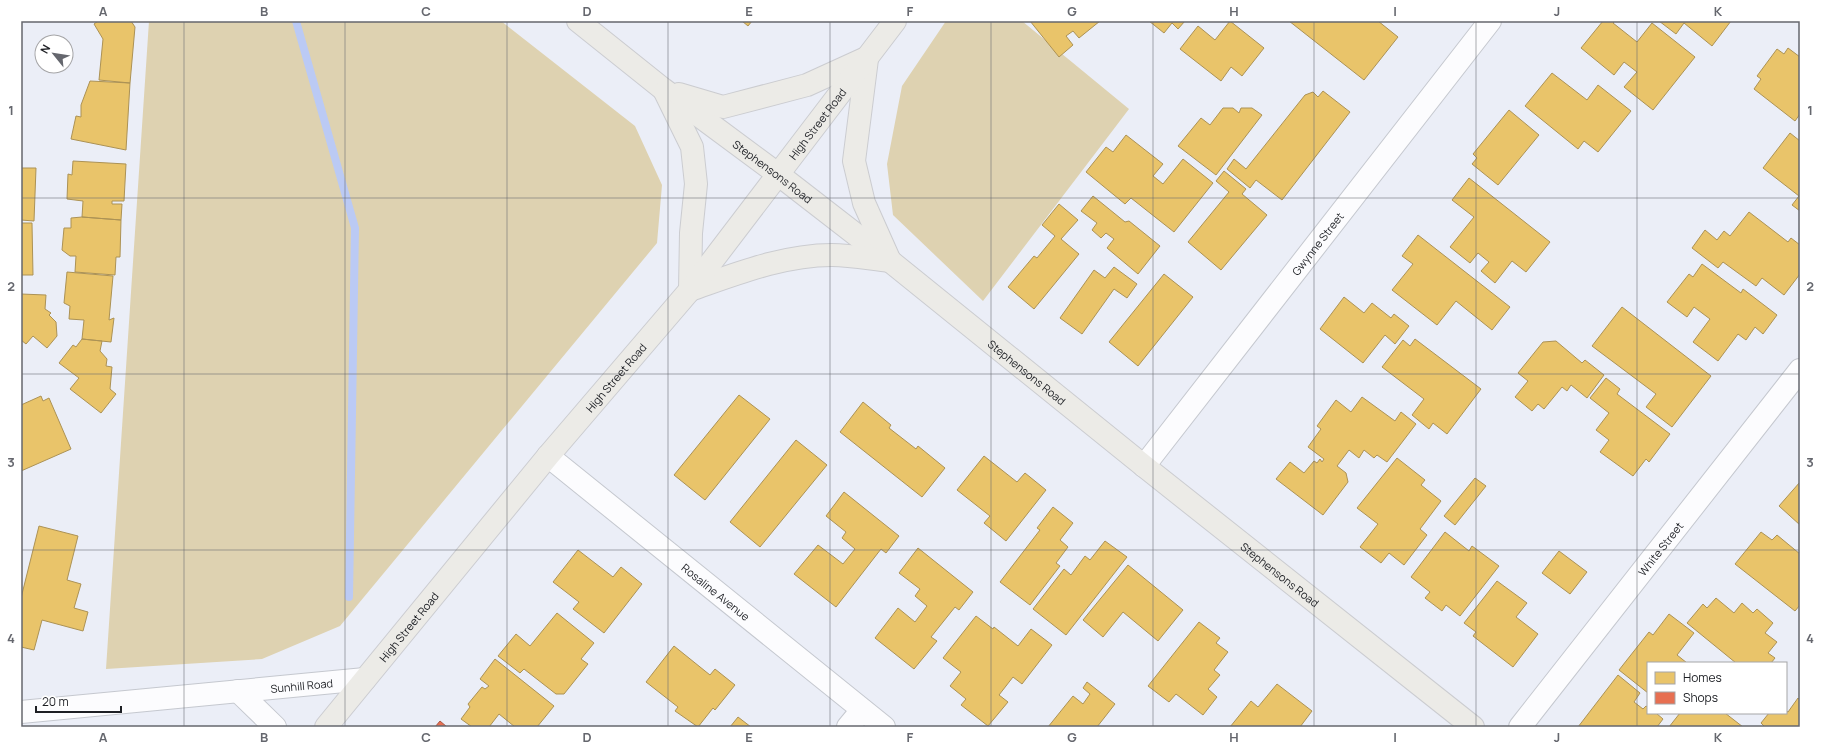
<svg xmlns="http://www.w3.org/2000/svg" width="1821" height="748" font-family="Manrope,sans-serif">
  <style>
    .green { fill: #ded2b1 }
    .homes { fill: #e9c46a; stroke: #ac9255 }
    .shops { fill: #e76f51; stroke: #aa5744 }
    .lines { fill: none; stroke-linecap: round; stroke-linejoin: round }
    .stream { stroke: #bbcaf4; stroke-width: 8 }
    .minor-casing { stroke: #c5c8cf; stroke-width: 24 }
    .primary-casing { stroke: #cbccd0; stroke-width: 24 }
    .minor { stroke: #fcfcfe; stroke-width: 22 }
    .primary { stroke: #ecebe7; stroke-width: 22 }
    .grid { fill: none; stroke: #65676e; stroke-width: 1; stroke-opacity: 0.55 }
    .labels { text-anchor: middle; dominant-baseline: central; stroke-width: 4; stroke-linejoin: round; paint-order: stroke }
    .street-label { font-size: 11px; fill: #1d1f24; stroke: #fff }
    .neatline { fill: none; stroke: #65676e; stroke-width: 1.5 }
    .grid-label { font-size: 13px; text-anchor: middle; font-weight: bold; fill: #65676e }
  </style>
  <rect width="100%" height="100%" fill="#ebeef7"/>
  <path class="green" d="M149 21H501L635 126 662 185 657 243 340 626 262 659 106 669Z
    M946 21H1022L1129 109 983 301 893 215 887 164 902 86Z"/>
  <path class="homes" d="M98 21H131L135 27 130 83 99 80 103 39 94 24Z
    M742 21H752L748 26Z
    M1030 21H1100L1079 38 1073 31 1066 36 1073 45 1059 57Z
    M1149 21H1185L1178 29 1172 23 1164 33Z
    M1230 21 1264 48 1242 76 1231 67 1221 81 1180 49 1198 26 1215 40Z
    M1289 21H1378L1398 37 1364 80Z
    M1603 21H1615L1613 23 1637 42 1652 23 1695 57 1653 110 1624 87 1637 72 1624 62 1614 75 1581 48Z
    M1659 21H1731L1712 46 1684 23 1676 34Z
    M1788 48 1800 57V114L1795 121 1754 89 1761 79 1757 76 1777 49 1784 54Z
    M1552 73 1587 100 1598 85 1631 111 1598 152 1584 141 1578 149 1525 106Z
    M90 81 130 83 126 150 71 139 76 116 81 117V105Z
    M1323 91 1350 112 1282 200 1256 180 1250 188 1227 169 1234 159 1246 169 1305 95 1313 92 1318 97Z
    M1223 108H1233L1239 113 1241 108H1252L1262 115 1216 175 1178 146 1201 118 1210 125Z
    M1509 110 1539 135 1498 185 1472 164 1477 158 1473 154Z
    M1790 133 1800 141V211L1792 205 1799 196 1763 168Z
    M1126 135 1163 164 1153 176 1163 184 1183 159 1213 183 1174 232 1131 198 1125 204 1086 172 1106 147 1113 152Z
    M73 161 126 164 124 201H112V204H122L121 220 82 217 83 201 67 199 68 174 72 175Z
    M21 168H36L34 221 21 220Z
    M1224 171 1246 189 1242 194 1267 215 1221 270 1188 242 1229 192 1216 181Z
    M1469 178 1550 242 1526 272 1512 261 1495 283 1481 271 1489 262 1478 253 1470 263 1450 247 1474 217 1452 200Z
    M1093 196 1125 222 1129 221 1160 246 1138 274 1107 248 1114 239 1106 233 1101 238 1092 230 1097 223 1081 211Z
    M1059 204 1078 220 1061 239 1079 254 1034 309 1008 287 1034 256 1037 258 1055 236 1042 225Z
    M1749 212 1788 242 1791 238 1800 245V274L1784 295 1762 278 1756 286 1723 262 1718 268 1692 248 1705 230 1717 240 1724 231 1730 236Z
    M82 217 121 220 120 257H116L115 275 75 272 76 256H70L62 250 64 228H71V218Z
    M21 223H32L33 275H21Z
    M1418 235 1510 307 1492 330 1456 301 1437 325 1392 290 1413 264 1402 256Z
    M1702 264 1741 293 1743 289 1777 315 1763 334 1755 327 1746 340 1738 334 1718 361 1693 342 1710 319 1694 307 1687 317 1667 302 1689 274 1693 277Z
    M1114 267 1137 284 1127 298 1114 289 1082 334 1060 318 1094 270 1105 278Z
    M67 272 113 276 109 320 114 318 111 342 82 339 84 320 69 319 70 306 64 303Z
    M1164 274 1193 297 1138 366 1109 342Z
    M21 294 46 295 45 309 51 313 49 315 56 322 57 336 47 348 33 336 26 344 21 340Z
    M1344 297 1364 313 1372 303 1391 318 1394 314 1409 326 1395 344 1385 335 1363 363 1320 329Z
    M1622 307 1711 376 1672 427 1646 407 1656 394 1592 346Z
    M82 339 102 341 100 351 107 359 106 366 112 367 110 389 116 394 101 413 70 389 79 378 59 363 73 345 76 347Z
    M1415 339 1481 389 1447 434 1433 423 1429 429 1412 415 1424 399 1382 367 1403 340 1410 346Z
    M1556 341 1582 363 1585 360 1604 375 1587 398 1571 385 1567 391 1562 387 1544 409 1538 404 1532 411 1515 397 1528 381 1518 373 1543 342Z
    M1606 378 1620 389 1617 394 1670 434 1649 462 1646 459 1633 476 1600 452 1609 440 1596 430 1609 413 1590 398Z
    M739 395 770 419 705 500 674 475Z
    M41 396 43 401 49 398 71 449 21 471V405Z
    M1362 397 1395 421 1401 412 1416 424 1387 462 1377 455 1374 458 1364 450 1359 458 1349 450 1337 466 1346 473 1348 482 1323 515 1276 479 1290 462 1304 473 1314 461 1317 463 1320 459 1322 462 1324 459 1308 447 1321 429 1317 426 1336 400 1351 412Z
    M863 402 891 425 889 428 916 449 918 446 945 468 922 497 840 432Z
    M796 440 827 465 760 547 730 522Z
    M984 456 1017 482 1025 473 1046 490 1006 541 984 523 990 516 957 490Z
    M1397 458 1425 480 1421 485 1441 501 1420 529 1427 535 1404 565 1389 553 1381 563 1360 547 1378 524 1357 508Z
    M1475 478 1486 486 1455 525 1444 516Z
    M1800 482V525L1779 506Z
    M844 492 899 536 886 553 881 549 836 607 794 574 818 545 843 564 855 549 842 538 846 532 826 516Z
    M1053 507 1073 523 1060 540 1068 547 1056 563 1060 566 1030 605 1000 582 1040 530 1037 528Z
    M39 526 78 536 67 580 81 584 74 608 88 612 83 631 42 620 34 650 21 647V598Z
    M1445 532 1469 551 1472 546 1499 566 1460 616 1446 605 1442 611 1425 598 1430 592 1411 577Z
    M1761 532 1772 540 1777 535 1800 554V605L1795 611 1735 564Z
    M1105 541 1127 557 1066 635 1033 609 1064 569 1071 575 1085 556 1090 560Z
    M918 548 973 592 959 610 955 607 931 637 937 641 914 669 875 638 898 608 915 622 927 606 915 596 920 589 899 573Z
    M578 550 613 577 621 567 642 584 604 633 573 609 579 602 553 582Z
    M1559 551 1587 572 1570 594 1542 573Z
    M1128 565 1183 610 1158 641 1123 612 1103 637 1083 620Z
    M1497 581 1527 603 1516 617 1538 634 1513 667 1473 636 1476 632 1464 623Z
    M1716 598 1734 613 1742 603 1753 613 1757 609 1773 623 1765 633 1777 642 1768 653 1775 658 1771 663H1736L1687 623 1703 604 1707 608Z
    M557 613 594 643 581 659 588 664 564 694H556L524 669 520 673 498 656 516 634 530 646Z
    M1669 614 1694 633 1677 655 1687 663H1648V693L1619 670 1649 632 1653 635Z
    M976 616 993 629 994 627 1018 646 1031 629 1052 645 1022 684 1013 677 999 695 1008 702 988 726 961 705 966 699 950 686 961 672 943 658Z
    M1199 622 1220 638 1216 643 1228 652 1214 670 1220 675 1208 689 1217 697 1203 715 1176 694 1169 702 1148 686Z
    M674 646 710 675 715 669 735 685 715 710 713 708 698 727 675 711 678 707 646 682Z
    M495 659 554 706 537 727H515L499 714 489 727H472L461 719 470 707 468 704 482 687 485 689 489 686 480 679Z
    M1618 675 1640 693 1634 702 1643 709 1646 706 1648 707V713H1656L1663 719 1657 727H1578Z
    M1087 682 1115 704 1097 727H1048L1073 696 1083 704 1090 694 1083 688Z
    M1277 684 1312 711 1300 727H1230L1251 701 1258 707Z
    M1798 698 1800 700V727H1765L1761 723 1769 713H1786V711L1788 712Z
    M1680 713H1725L1743 727H1669Z
    M738 717 751 727H730Z"/>
  <path class="shops" d="M440 721 447 727H435Z"/>
  <g class="lines">
    <path class="stream" d="M296 21 355 228 349 597"/>
    <g class="minor-casing">
      <g id="minor">
        <path id="s1" d="M548 456 884 727"/>
        <path id="s2" d="M1144 466 1490 21"/>
        <path d="M238 691 275 727"/>
        <path id="s3" d="M21 712 365 679"/>
        <path d="M848 727 862 710"/>
        <path id="s4" d="M1520 727 1800 370"/>
      </g>
    </g>
    <g class="primary-casing">
      <g id="primary">
        <path id="s5" d="M578 21 663 89 779 175 890 261 1144 466 1473 727"/>
        <path d="M867 59 854 161 864 203 889 259"/>
        <path d="M665 92 692 147 696 184 691 233 690 290"/>
        <path d="M679 94 723 107 807 85 864 59"/>
        <path d="M690 290C736 274 783 255 832 255 851 255 871 259 890 261"/>
        <path id="s6" d="M326 727 548 456 690 290 895 21"/>
      </g>
    </g>
    <use href="#minor" class="minor"/>
    <use href="#primary" class="primary"/>
  </g>
  <path class="grid" d="M184 21V727M345 21V727M507 21V727M668 21V727M830 21V727M991 21V727M1153 21V727M1314 21V727M1476 21V727M1637 21V727M21 198H1800M21 374H1800M21 550H1800"/>
  <g class="labels">
    <g class="street-label">
      <text stroke="none"><textPath href="#s6" startOffset="778">High Street Road</textPath></text>
      <text stroke="none"><textPath href="#s5" startOffset="246">Stephensons Road</textPath></text>
      <text stroke="none"><textPath href="#s2" startOffset="282">Gwynne Street</textPath></text>
      <text stroke="none"><textPath href="#s5" startOffset="570">Stephensons Road</textPath></text>
      <text stroke="none"><textPath href="#s6" startOffset="454">High Street Road</textPath></text>
      <text stroke="none"><textPath href="#s4" startOffset="227">White Street</textPath></text>
      <text stroke="none"><textPath href="#s5" startOffset="894">Stephensons Road</textPath></text>
      <text stroke="none"><textPath href="#s1" startOffset="216">Rosaline Avenue</textPath></text>
      <text stroke="none"><textPath href="#s6" startOffset="130">High Street Road</textPath></text>
      <text stroke="none"><textPath href="#s3" startOffset="282">Sunhill Road</textPath></text>
    </g>
  </g>
  <rect width="1821" height="748" fill="none" stroke="#ffffff" stroke-width="44"/>
  <rect x="1647" y="662" width="140" height="52" fill="#ffffff" stroke="#a5a5a7"/>
  <rect x="1655" y="672" width="20" height="12" fill="#e9c46a" stroke="#a5a5a7"/>
  <text x="1683" y="682" font-size="12" fill="#1d1f24">Homes</text>
  <rect x="1655" y="692" width="20" height="12" fill="#e76f51" stroke="#a5a5a7"/>
  <text x="1683" y="702" font-size="12" fill="#1d1f24">Shops</text>
  <g transform="translate(54 54) rotate(300)"><circle r="19" fill="#ffffff" stroke="#a5a5a7"/>
  <path d="M0-3L7 15L0 10L-7 15Z" fill="#65676e"/>
  <text y="-6" font-size="11" font-weight="bold" text-anchor="middle" fill="#1d1f24">N</text>
  </g>
  <path d="M36 706v6h85v-6" fill="none" stroke="#1d1f24" stroke-width="2"/>
  <text x="42" y="706" font-size="12" fill="#1d1f24" stroke="#ffffff" stroke-width="3" paint-order="stroke">20 m</text>
  <rect x="22" y="22" width="1777" height="704" class="neatline"/>
  <g class="grid-label">
    <text x="103" y="16">A</text>
    <text x="264" y="16">B</text>
    <text x="426" y="16">C</text>
    <text x="587" y="16">D</text>
    <text x="749" y="16">E</text>
    <text x="910" y="16">F</text>
    <text x="1072" y="16">G</text>
    <text x="1234" y="16">H</text>
    <text x="1395" y="16">I</text>
    <text x="1557" y="16">J</text>
    <text x="1718" y="16">K</text>
    <text x="11" y="115">1</text>
    <text x="1810" y="115">1</text>
    <text x="11" y="291">2</text>
    <text x="1810" y="291">2</text>
    <text x="11" y="467">3</text>
    <text x="1810" y="467">3</text>
    <text x="11" y="643">4</text>
    <text x="1810" y="643">4</text>
    <text x="103" y="742">A</text>
    <text x="264" y="742">B</text>
    <text x="426" y="742">C</text>
    <text x="587" y="742">D</text>
    <text x="749" y="742">E</text>
    <text x="910" y="742">F</text>
    <text x="1072" y="742">G</text>
    <text x="1234" y="742">H</text>
    <text x="1395" y="742">I</text>
    <text x="1557" y="742">J</text>
    <text x="1718" y="742">K</text>
  </g>
</svg>
